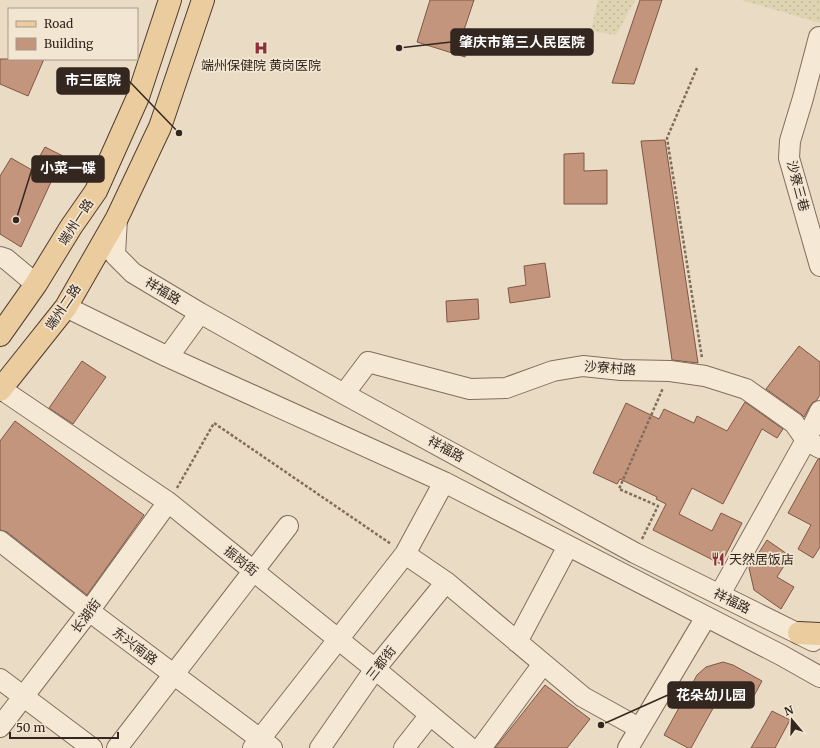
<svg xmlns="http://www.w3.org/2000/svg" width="820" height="748" font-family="Merriweather,'Noto Sans SC',serif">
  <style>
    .farmland { fill: url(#farmland-dots) }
    .building { fill: #c4957d; stroke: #7f5744 }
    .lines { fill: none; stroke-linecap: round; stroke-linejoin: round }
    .minor-casing { stroke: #826d5c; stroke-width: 22 }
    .major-casing { stroke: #503c30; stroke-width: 24 }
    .path { stroke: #826d5c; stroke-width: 2.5; stroke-dasharray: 3 2; stroke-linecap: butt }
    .minor { stroke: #f5e9d6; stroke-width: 20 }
    .major { stroke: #eacc9e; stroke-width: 22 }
    .labels { text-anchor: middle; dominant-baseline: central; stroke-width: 3.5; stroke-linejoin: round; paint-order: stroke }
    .poi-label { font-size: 13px; fill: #34271f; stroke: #f2e6d2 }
    .street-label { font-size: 13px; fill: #34271f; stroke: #f2e6d2 }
    .leader { fill: none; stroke: #34271f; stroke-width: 1.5 }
    .callout-dot { fill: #34271f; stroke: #f2e6d2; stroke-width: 1.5 }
    .callout { fill: #34271f; stroke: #34271f; stroke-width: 1.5 }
    .callout-label { font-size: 14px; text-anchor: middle; font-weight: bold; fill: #fff }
  </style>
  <defs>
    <pattern id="farmland-dots" width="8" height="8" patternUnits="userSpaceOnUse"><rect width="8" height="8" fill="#ded4b2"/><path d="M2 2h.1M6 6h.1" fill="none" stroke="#bfb699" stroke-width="1.8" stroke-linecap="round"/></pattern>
  </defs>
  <rect width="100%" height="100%" fill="#eadbc4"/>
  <path class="farmland" d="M598 0H635L616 35 591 31Z
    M741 0H820V23Z"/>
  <path class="building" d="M430 0H474L462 36 471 39 465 57 417 42Z
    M640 0H662L634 84 612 83Z
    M0 59H44L28 96 0 84Z
    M665 140 698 363 672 360 641 141Z
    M45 147 63 156 21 247 0 234V176L11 158 32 170Z
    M584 153V171L607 170V204H564V154Z
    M545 263 550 297 510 303 508 288 526 285 524 266Z
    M478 299 479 319 447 322 446 301Z
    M799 346 820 362V395L816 401 813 402 810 406 804 417 801 414 766 389Z
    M82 361 106 377 73 424 49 408Z
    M745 402 783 429 777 438 762 429 723 504 692 488 679 514 712 531 721 513 742 523 721 564 653 530 666 504 656 499 657 497 620 479 617 484 593 473 626 403 659 419 664 409 694 423 697 416 727 431Z
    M15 421 144 515 87 595 7 532 0 530V441Z
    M818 459H820V547L813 558 798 549 811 525 788 513Z
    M767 540 790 556 777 577 794 587 781 609 754 590 749 568Z
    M723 662 733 665 762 681 748 707 722 692 691 748H688L664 735 697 675 706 667Z
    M545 685 590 719 567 748H495Z
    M772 711 790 720 775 748H751Z"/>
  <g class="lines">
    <g class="minor-casing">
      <path id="minor" d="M820 38 819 37 803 98 790 141 789 158 820 266
        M117 218 115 255 133 273 200 313 344 394 635 553 813 641
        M0 257 6 259 36 284
        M66 307 168 357 444 482 781 655 820 677
        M168 357 200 313
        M1 389 168 502 375 669 470 748
        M344 394 368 362 470 389 506 388 553 371 583 366 621 370 670 371 705 376 746 389 794 423 806 440 820 448
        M0 541 89 611 272 748
        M405 554 446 582 583 697 639 728
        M720 594 806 440 820 411
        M517 642 568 546
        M0 679 92 748
        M0 727 89 611 168 502
        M117 748 288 526
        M253 748 405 554 444 482
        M320 748 375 669 446 582
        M404 748 430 715
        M481 748 543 664
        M628 748 706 617"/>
    </g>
    <g class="major-casing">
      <path id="major" d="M0 335 36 284 71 227 96 191 138 97 170 0
        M0 390 66 307 117 218 160 127 203 0
        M799 633 820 634"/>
    </g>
    <path class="path" d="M697 68 667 138 702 358
      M177 488 214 423 391 544
      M642 539 658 506 619 489 663 388"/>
    <use href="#minor" class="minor"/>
    <use href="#major" class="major"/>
  </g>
  <defs>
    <g id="hospital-bare" transform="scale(1.08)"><path d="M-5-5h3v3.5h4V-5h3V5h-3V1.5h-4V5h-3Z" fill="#8c3139" stroke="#f2e6d2" stroke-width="2.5" paint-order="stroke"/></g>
    <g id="restaurant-bare" transform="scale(1.08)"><path d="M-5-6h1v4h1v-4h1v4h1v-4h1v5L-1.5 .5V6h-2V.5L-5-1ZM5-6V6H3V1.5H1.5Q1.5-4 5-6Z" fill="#8c3139" stroke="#f2e6d2" stroke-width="2.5" paint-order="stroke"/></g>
  </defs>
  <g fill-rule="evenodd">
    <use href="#hospital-bare" x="261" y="48"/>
    <use href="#restaurant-bare" x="718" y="559"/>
  </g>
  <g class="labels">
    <g class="poi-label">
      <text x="261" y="65">端州保健院 黄岗医院</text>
      <text x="729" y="559" text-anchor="start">天然居饭店</text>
    </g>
    <g class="street-label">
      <text transform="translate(798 186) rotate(75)">沙寮三巷</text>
      <text transform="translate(76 222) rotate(-57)">端州一路</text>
      <text transform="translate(163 291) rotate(31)">祥福路</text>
      <text transform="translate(63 307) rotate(-56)">端州二路</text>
      <text transform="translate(610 368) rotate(4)">沙寮村路</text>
      <text transform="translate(446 449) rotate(29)">祥福路</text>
      <text transform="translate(241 561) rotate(39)">振岗街</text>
      <text transform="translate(732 601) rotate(26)">祥福路</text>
      <text transform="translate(86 616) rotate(-53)">长湖街</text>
      <text transform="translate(135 646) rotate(37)">东兴南路</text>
      <text transform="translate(381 663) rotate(-52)">三都街</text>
    </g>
  </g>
  <path class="leader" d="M399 48L451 42M179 133L129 81M16 220L32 169M601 725L668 695"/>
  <g class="callout-dot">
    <circle cx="399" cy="48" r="4"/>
    <circle cx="179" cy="133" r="4"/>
    <circle cx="16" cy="220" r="4"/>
    <circle cx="601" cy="725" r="4"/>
  </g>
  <g class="callout">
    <rect x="451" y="29" width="142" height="26" rx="4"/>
    <rect x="57" y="68" width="72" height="26" rx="4"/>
    <rect x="32" y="156" width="72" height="26" rx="4"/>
    <rect x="668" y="682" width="86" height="26" rx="4"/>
  </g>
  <g class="callout-label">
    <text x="522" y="47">肇庆市第三人民医院</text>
    <text x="93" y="85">市三医院</text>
    <text x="68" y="173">小菜一碟</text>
    <text x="711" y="700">花朵幼儿园</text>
  </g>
  <rect x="8" y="8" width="130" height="52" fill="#f2e6d2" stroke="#a69a8a"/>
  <rect x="16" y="21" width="20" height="6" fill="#eacc9e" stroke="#a69a8a"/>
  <text x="44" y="28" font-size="12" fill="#34271f">Road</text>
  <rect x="16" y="38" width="20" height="12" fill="#c4957d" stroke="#a69a8a"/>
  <text x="44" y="48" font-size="12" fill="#34271f">Building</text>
  <g transform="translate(792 720) rotate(341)" stroke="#f2e6d2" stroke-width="3" paint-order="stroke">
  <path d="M0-3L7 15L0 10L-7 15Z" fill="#34271f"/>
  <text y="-6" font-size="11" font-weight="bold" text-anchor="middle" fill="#34271f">N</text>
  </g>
  <path d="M10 732v6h108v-6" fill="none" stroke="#34271f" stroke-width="2"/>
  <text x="16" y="732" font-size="12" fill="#34271f" stroke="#f2e6d2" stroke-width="3" paint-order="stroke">50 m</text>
</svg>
